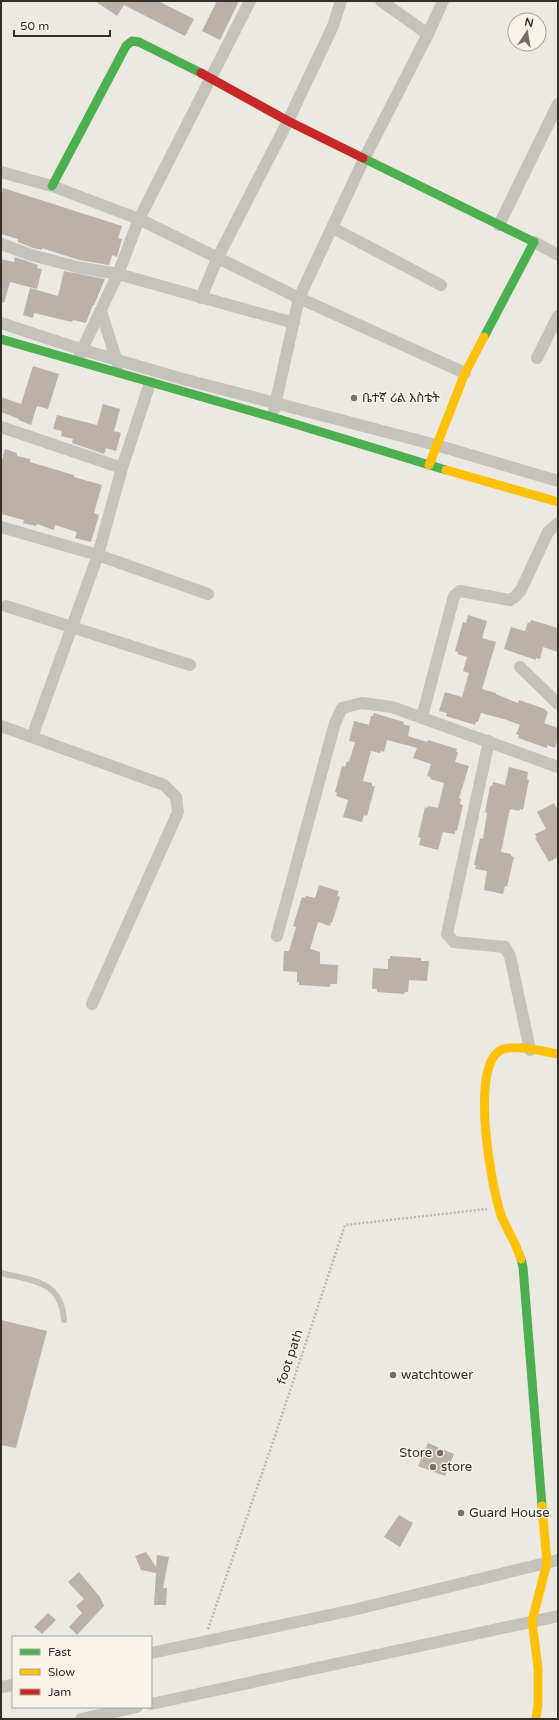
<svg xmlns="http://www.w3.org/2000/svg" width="559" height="1720" font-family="'Varela Round','Noto Sans Ethiopic',sans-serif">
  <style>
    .building { fill: #bcb1a6 }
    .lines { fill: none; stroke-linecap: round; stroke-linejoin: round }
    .path { stroke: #bdb9b4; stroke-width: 2.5; stroke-dasharray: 2 2; stroke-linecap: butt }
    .lane { stroke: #c5c1bb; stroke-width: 6 }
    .street { stroke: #c5c1bb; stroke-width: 12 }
    .fast { stroke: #4caf50; stroke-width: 9 }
    .slow { stroke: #ffc107; stroke-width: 9 }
    .jam { stroke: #c62828; stroke-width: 9 }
    .poi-dot { fill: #75706a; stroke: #f7f3ea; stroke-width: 1.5 }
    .labels { text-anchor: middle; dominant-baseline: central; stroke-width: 3; stroke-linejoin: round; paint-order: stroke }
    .poi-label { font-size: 13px; fill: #352f2a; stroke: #f7f3ea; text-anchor: start }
    .street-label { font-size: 13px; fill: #352f2a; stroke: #f7f3ea }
  </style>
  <rect width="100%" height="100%" fill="#ebe9e2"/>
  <path class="building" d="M95 1H158L194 19 185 36 124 5 117 16Z
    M217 1H239L220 40 202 31Z
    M3 188 122 226 118 238 122 239 117 257 112 255 109 265 79 260 42 248V250L33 248 18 242V239L1 234V195Z
    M15 257 38 265 37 268 42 269 37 289 10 282 4 303 1 302V259L14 262Z
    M64 271 105 279 94 305H93L86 323 73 320 72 322 34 313 33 318 23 315 30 288 58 296Z
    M33 366 59 374 48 409 37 406 31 425 19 420V419L1 412V397L21 404Z
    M103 404 120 409 114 431 121 433 116 451 106 448 104 454 72 443 73 439 61 436 62 431 53 429 57 415 97 425Z
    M5 449 17 453V456L30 459V462L74 475V477L102 485 94 513 99 515 91 542 75 538 77 532 55 525 54 530 37 524 36 526 23 523 24 520 1 514V464Z
    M468 615 487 621 482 638 496 642 482 689 496 693V694L518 703 519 700 545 709V710L548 712 544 723 558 728V739L555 748 547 745V748L518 738 519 735 516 734 520 725 504 719 481 713 478 722H476L475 725 446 716 447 713 439 711 445 692 462 697 469 673 463 671 467 657 457 654 458 652 455 651 463 622 466 623Z
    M531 620 558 628V652L543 647 540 659 536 658V660L504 649 511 627 525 631 528 622 530 623Z
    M374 713 404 722 403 724 410 726 408 736 427 742 428 740 457 749 456 752H458L455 762 469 766 459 798 461 799 460 804 463 805 457 831H455V834L443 832 438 850 419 845 421 838 418 837 425 807 428 808V806L438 808 444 783 430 779 431 777 427 776 431 764 413 758 417 748 387 740 384 752 381 751 380 753 371 751 363 781 372 783V786H375L367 816 364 815 362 822 343 817 348 800 336 796 337 793 335 792 342 766 345 767 347 761 349 762 355 742 349 741 354 721 369 725 371 716H373Z
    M509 767 528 772 527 779 529 780 523 810 520 809 519 811 510 809 501 852 511 854V856L514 857 507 887 505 886 503 894 484 890 487 871 475 869 476 865H474L480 838 483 839 487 813 485 812 490 786H492L493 782 505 785Z
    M554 803 558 810V857L549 862 535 838H537L535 834 546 829 537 812Z
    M319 885 339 891 337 896 340 897 332 923 331 922 330 926 318 922 310 949 320 952V964L338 965 337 984H330V987L299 985V982H297V972L283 971 284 951H289L296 927 293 926 302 897 305 898 306 896 315 898Z
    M390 956 421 958V961H429L427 981 409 980 408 992H405L404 994 377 992V989H372L373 968 388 969V959H390Z
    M1 1320 47 1331 16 1448 1 1445Z
    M428 1443 454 1454 445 1476 418 1466Z
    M399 1515 413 1523 400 1547 384 1537Z
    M146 1552 156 1567 157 1555 169 1557 163 1588H167L166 1605H154L156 1573 141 1570 135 1556Z
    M79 1572 100 1597 104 1606 77 1635 69 1627 82 1613 76 1606 84 1599 68 1582Z
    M48 1613 56 1620 42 1634 34 1627Z"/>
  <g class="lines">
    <path class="path" d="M208 1629 275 1436 345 1225 487 1209"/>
    <path class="lane" d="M1 1273C33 1281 61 1280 64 1320"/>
    <path class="street" d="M381 1 428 34
      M1 172 52 186 139 219 299 298 465 373
      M499 225 558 104
      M333 228 441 285
      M534 242 558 255
      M1 244 31 255 77 267 118 274 294 323
      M201 298 217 259 288 121 333 26 341 1
      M101 311 118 365
      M1 323 83 350 183 379 436 445 558 481
      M79 356 118 274 139 219 250 1
      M537 358 558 316
      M274 410 299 298 364 159 428 34 443 1
      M1 427 122 468
      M1 527 98 555 208 594
      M6 606 190 665
      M520 667 558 704
      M422 717 454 596 460 591 510 600 515 597 521 590 548 532 558 523
      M1 726 164 785 176 797 178 812 92 1004
      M32 737 98 555 122 468 150 383
      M489 741 447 934 454 942 505 947 510 956 530 1050
      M277 936 335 723 342 708 362 703 392 707 558 767
      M151 1653 353 1610 558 1560
      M1 1687 13 1685
      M151 1704 558 1616
      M81 1719 137 1707"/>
    <path class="fast" d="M363 158 534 242 484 337
      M52 186 126 46 132 41 139 42 201 73
      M1 339 272 417 446 470
      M521 1259 523 1267 542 1506"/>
    <path class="slow" d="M429 465 465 373 484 337
      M446 470 558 502
      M521 1259C516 1243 507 1230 501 1215 491 1185 471 1074 498 1052 510 1042 544 1052 558 1054
      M536 1719 538 1704V1668L532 1621 547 1563 542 1506"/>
    <path class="jam" d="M201 73 288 121 363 158"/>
  </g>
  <g class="poi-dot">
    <circle cx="354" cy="398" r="4"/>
    <circle cx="393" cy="1375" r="4"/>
    <circle cx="440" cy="1453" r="4"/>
    <circle cx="433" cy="1467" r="4"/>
    <circle cx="461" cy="1513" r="4"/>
  </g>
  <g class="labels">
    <g class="poi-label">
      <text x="362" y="398">ቤተኛ ሪል እስቴት</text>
      <text x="401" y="1375">watchtower</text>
      <text x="432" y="1453" text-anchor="end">Store</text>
      <text x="441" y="1467">store</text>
      <text x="469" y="1513">Guard House</text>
    </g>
    <g class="street-label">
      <text transform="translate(290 1357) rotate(-72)">foot path</text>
    </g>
  </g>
  <rect width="559" height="1720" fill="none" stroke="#352f2a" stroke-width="4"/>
  <rect x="12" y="1636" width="140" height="72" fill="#f7f3ea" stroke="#a9a59d"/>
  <rect x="20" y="1649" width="20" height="6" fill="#4caf50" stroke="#a9a59d"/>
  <text x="48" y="1656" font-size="12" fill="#352f2a">Fast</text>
  <rect x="20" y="1669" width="20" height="6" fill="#ffc107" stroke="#a9a59d"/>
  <text x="48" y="1676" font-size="12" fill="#352f2a">Slow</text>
  <rect x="20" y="1689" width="20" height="6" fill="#c62828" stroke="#a9a59d"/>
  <text x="48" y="1696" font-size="12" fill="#352f2a">Jam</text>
  <g transform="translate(527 32) rotate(12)"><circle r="19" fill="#f7f3ea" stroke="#a9a59d"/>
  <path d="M0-3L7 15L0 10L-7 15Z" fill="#75706a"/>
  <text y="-6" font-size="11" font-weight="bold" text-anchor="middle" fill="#352f2a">N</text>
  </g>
  <path d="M14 30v6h96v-6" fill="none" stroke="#352f2a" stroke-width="2"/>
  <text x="20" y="30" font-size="12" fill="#352f2a" stroke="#f7f3ea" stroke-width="3" paint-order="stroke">50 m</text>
</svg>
